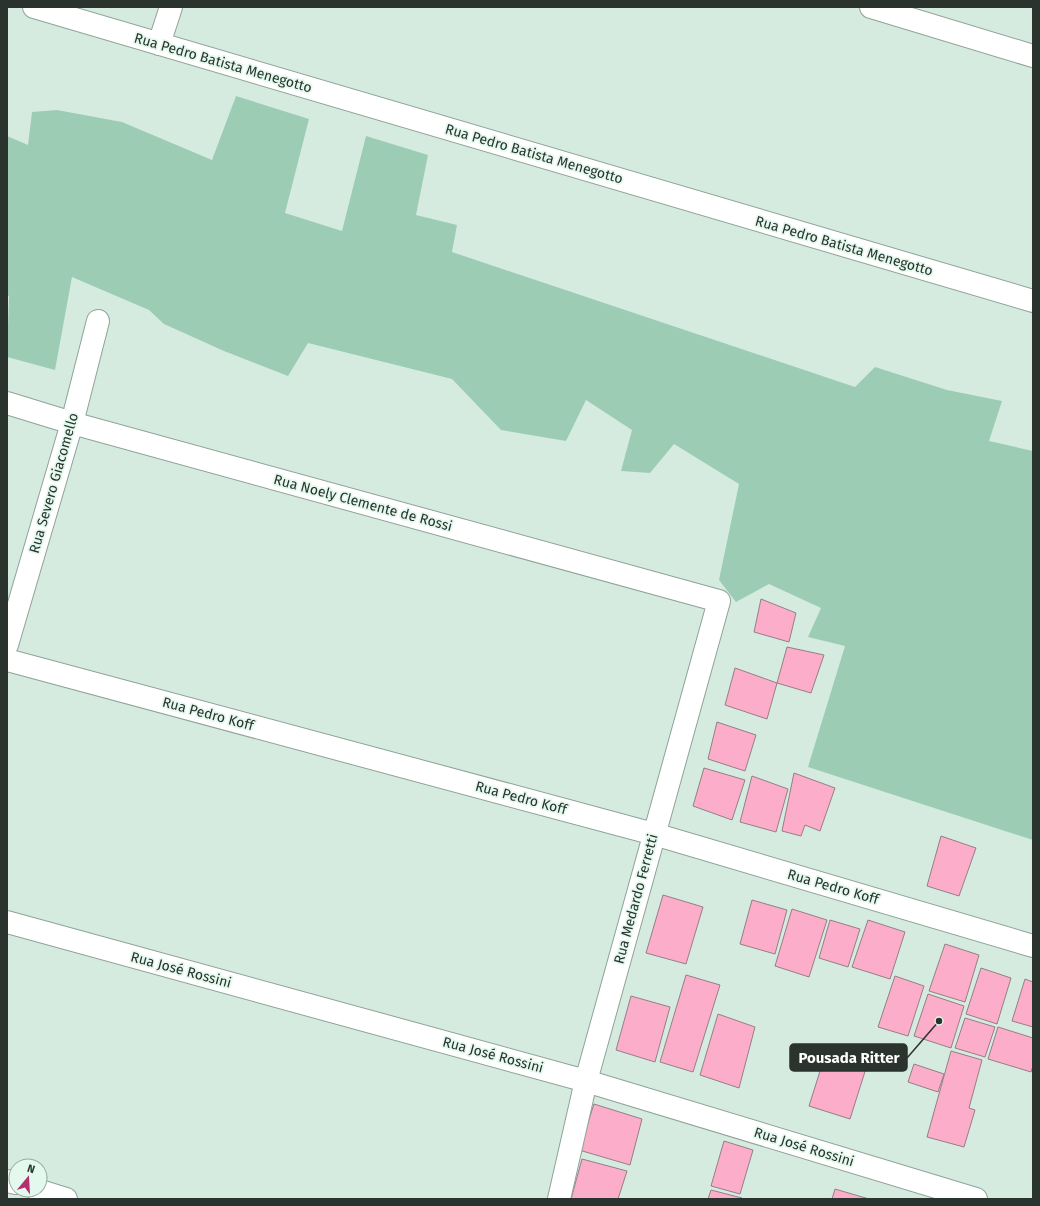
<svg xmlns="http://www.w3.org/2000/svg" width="1040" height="1206" font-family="'Fira Sans',sans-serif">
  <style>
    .green { fill: #9ccdb4 }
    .building { fill: #fbadc9; stroke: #947f86 }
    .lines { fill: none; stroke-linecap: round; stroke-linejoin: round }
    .minor-casing { stroke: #8fa398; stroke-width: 24 }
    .minor { stroke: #fff; stroke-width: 22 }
    .labels { text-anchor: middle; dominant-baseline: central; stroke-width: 3.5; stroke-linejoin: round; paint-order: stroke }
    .street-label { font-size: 14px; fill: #2b332e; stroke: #e3f9ed }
    .leader { fill: none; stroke: #2b332e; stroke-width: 1.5 }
    .callout-dot { fill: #2b332e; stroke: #e3f9ed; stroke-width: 1.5 }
    .callout { fill: #2b332e; stroke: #2b332e; stroke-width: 1.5 }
    .callout-label { font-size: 15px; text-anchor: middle; font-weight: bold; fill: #fff }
  </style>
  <rect width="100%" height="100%" fill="#d6ebe0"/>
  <path class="green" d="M236 96 309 119 285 213 342 231 366 136 428 155 416 215 457 225 452 252 855 387 875 367 947 390 1002 401 989 441 1033 451V840L808 767 845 646 808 637 821 608 769 584 736 602 719 580 739 484 674 444 650 473 621 471 632 430 586 400 566 441 501 430 452 379 308 343 288 376 224 351 164 324 149 310 72 277 55 370 7 357 9 296 7 295V136L28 145 32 112 57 110 122 122 212 160Z"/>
  <path class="building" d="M761 599 796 613 789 642 754 632Z
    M787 647 824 655 811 693 777 683Z
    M735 668 777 683 767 719 725 705Z
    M717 722 756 735 745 771 708 759Z
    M704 768 745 780 732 820 693 806Z
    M794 773 835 788 820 831 805 825 801 836 782 831Z
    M752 776 788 789 776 832 740 822Z
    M941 836 976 848 959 896 927 886Z
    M663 895 703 907 686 964 646 953Z
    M752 900 787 910 775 954 740 944Z
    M792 909 827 920 809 977 775 966Z
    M830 920 860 929 848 967 819 958Z
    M868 920 905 932 890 979 852 967Z
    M945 944 979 955 965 1002 929 991Z
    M981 968 1011 978 997 1024 966 1014Z
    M686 975 720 985 693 1072 660 1062Z
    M895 976 924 986 908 1036 878 1027Z
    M1025 979 1033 982V1027L1012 1021Z
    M928 994 964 1006 951 1048 914 1036Z
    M631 996 670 1007 655 1062 616 1050Z
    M718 1014 755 1027 739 1088 700 1075Z
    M965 1018 995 1027 985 1057 955 1048Z
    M998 1027 1033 1038V1066L1031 1072 988 1059Z
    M827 1049 868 1062 850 1119 809 1106Z
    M951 1051 982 1060 969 1108 975 1110 964 1147 927 1137Z
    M914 1064 944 1074 938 1092 908 1082Z
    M594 1104 642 1119 630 1165 579 1150Z
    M724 1141 753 1150 740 1194 711 1186Z
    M582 1159 627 1171 618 1199H571Z
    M835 1189 869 1199H832Z
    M711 1190 742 1198V1199H708Z"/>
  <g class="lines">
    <g class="minor-casing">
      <path id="minor" d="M34 7 1033 301
        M871 7 1033 56
        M159 44 171 7
        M7 403 72 423 719 601 586 1081 559 1199
        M7 645 72 423 98 321
        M7 660 654 834 1033 946
        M7 922 586 1081 976 1199
        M7 1181 16 1183
        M37 1190 66 1199"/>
    </g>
    <use href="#minor" class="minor"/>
  </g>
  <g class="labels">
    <g class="street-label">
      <text transform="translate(223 63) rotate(16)">Rua Pedro Batista Menegotto</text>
      <text transform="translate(534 154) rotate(16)">Rua Pedro Batista Menegotto</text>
      <text transform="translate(844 246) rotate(16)">Rua Pedro Batista Menegotto</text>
      <text transform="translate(54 483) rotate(-74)">Rua Severo Giacomello</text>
      <text transform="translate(363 503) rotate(15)">Rua Noely Clemente de Rossi</text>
      <text transform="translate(208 714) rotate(15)">Rua Pedro Koff</text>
      <text transform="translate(521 798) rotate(15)">Rua Pedro Koff</text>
      <text transform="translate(833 887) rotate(16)">Rua Pedro Koff</text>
      <text transform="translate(636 899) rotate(-75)">Rua Medardo Ferretti</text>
      <text transform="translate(181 970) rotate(15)">Rua José Rossini</text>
      <text transform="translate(493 1055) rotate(15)">Rua José Rossini</text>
      <text transform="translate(804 1147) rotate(17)">Rua José Rossini</text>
    </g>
  </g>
  <path class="leader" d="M939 1021L907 1058"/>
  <circle class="callout-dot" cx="939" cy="1021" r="4"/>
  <rect class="callout" x="790" y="1044" width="117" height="27" rx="4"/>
  <g class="callout-label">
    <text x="849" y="1063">Pousada Ritter</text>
  </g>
  <rect width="1040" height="1206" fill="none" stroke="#2b332e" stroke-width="16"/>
  <g transform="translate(28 1178) rotate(18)"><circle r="19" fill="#e3f9ed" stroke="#99aaa1"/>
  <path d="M0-3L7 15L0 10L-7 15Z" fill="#b52e6f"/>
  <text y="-6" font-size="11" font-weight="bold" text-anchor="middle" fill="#2b332e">N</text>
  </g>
</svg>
